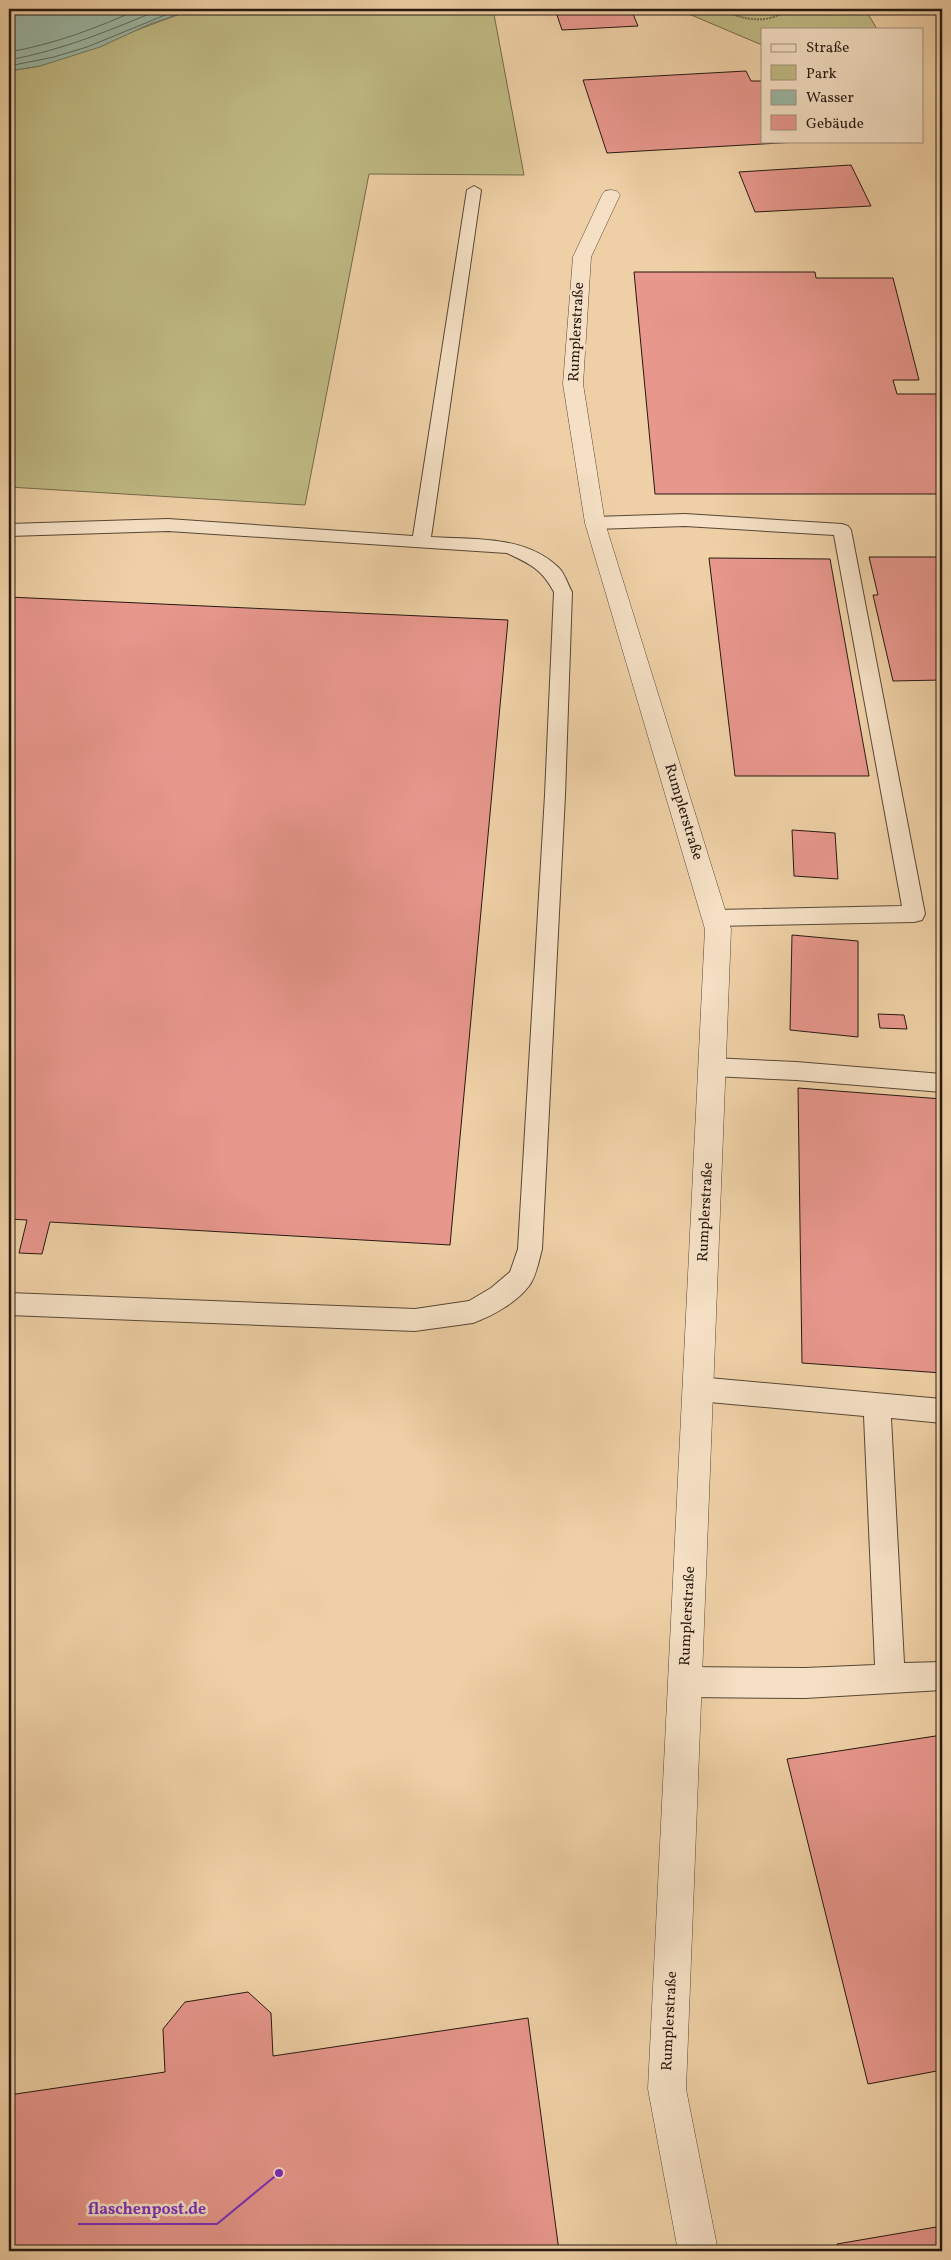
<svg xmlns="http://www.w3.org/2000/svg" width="951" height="2260" font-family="Vollkorn,serif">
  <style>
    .green { fill: #bfb983; stroke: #73694a }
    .water { fill: #9ab7a4; stroke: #6c7869 }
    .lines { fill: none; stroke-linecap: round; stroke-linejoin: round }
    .shore { stroke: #60685a; stroke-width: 1 }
    .building { fill: #e8978d; stroke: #271911 }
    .lane-casing { stroke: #594736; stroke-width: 2 }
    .street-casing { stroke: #594736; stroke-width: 1 }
    .path { stroke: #271911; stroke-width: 2; stroke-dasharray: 0.5 1; stroke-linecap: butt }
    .lane { fill: #f5e0c5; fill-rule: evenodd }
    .street { fill: #f5e0c5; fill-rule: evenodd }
    .labels { text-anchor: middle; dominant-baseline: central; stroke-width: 5; stroke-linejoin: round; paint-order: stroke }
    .street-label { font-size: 15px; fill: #271911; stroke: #f5e0c5 }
    .leader { fill: none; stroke: #7b2cbf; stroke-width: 2 }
    .callout-dot { fill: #7b2cbf; stroke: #f5e0c5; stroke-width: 2 }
    .callout-label { font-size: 16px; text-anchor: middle; font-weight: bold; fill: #7b2cbf; stroke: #f5e0c5; stroke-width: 5; stroke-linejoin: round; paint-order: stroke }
  </style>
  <rect width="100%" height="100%" fill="#efd0a6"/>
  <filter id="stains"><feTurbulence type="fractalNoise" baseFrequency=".004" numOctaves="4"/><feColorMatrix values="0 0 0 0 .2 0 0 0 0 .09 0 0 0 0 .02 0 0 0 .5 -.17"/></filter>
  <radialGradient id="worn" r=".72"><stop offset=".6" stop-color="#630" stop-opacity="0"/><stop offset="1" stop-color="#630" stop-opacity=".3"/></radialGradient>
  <path class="green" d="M190 9H493L524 175 369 174 305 505 9 487V71L40 66 188 11Z
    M677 9H865L877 29H762V45Z"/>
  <path class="water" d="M9 9H190L188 11 150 24 100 47 40 66 9 71Z"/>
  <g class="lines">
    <path class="shore" d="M9 52C55 44 97 28 139 9
      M9 60C63 50 111 30 161 9
      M9 66 54 57 87 47 180 9"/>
  </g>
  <path class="building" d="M555 9H631L638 26 562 30Z
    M746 71 751 81H762V141H814L607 153 583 80Z
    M851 165 871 206 755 212 739 172Z
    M634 272H815L816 278H893L919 380H893L897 394H942V494H655Z
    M869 557H942V680L893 681 873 595H878Z
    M709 558 830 559 869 776H735Z
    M9 597 508 620 450 1245 50 1222 42 1254 19 1253 27 1220 9 1219Z
    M792 830 835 833 838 879 794 876Z
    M792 935 858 941V1037L790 1030Z
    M878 1014 904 1015 907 1029 880 1028Z
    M798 1088 942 1099V1373L802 1363Z
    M942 1735V2070L868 2084 787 1759Z
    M248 1992 271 2013 273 2056 528 2018 559 2251H9V2095L165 2072 163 2029 185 2002Z
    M942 2226V2251H838L837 2244Z"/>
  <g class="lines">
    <g class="lane-casing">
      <path id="lane" d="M474 186 481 190 431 537C474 540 526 535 559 568 565 574 568 585 572 592L565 795 542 1249C539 1260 536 1277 529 1286 516 1303 492 1316 473 1323L415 1331 9 1315V1293L415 1309 469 1301 491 1288 510 1272 518 1249 545 795 554 592C542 569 530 564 507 553L168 531 9 536V524L168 519 413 536 467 190Z
        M685 514 842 524 848 526 851 530 925 914 922 920 914 922 715 926 707 924 704 918 707 912 715 910 902 906 834 535 685 526 595 529 589 527 586 523 589 519 595 517Z
        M712 1058 796 1062 942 1074V1092L796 1080 712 1076 704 1074 700 1067 704 1060Z
        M698 1377 942 1399V1423L891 1418 904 1663 942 1662V1690L805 1698 685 1697 675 1692 670 1682 675 1672 685 1667 805 1668 875 1665 864 1416 698 1401 689 1397 685 1389 689 1381Z"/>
    </g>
    <g class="street-casing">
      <path id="street" d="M611 190 617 191 620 195 591 257 583 384 605 523 731 929 686 2089 718 2251H678L648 2089 705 929 585 523 563 384 573 257 602 195 605 191Z"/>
    </g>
    <path class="path" d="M718 9C739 17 759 25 781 14L782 9"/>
    <use href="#lane" class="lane"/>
    <use href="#street" class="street"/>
  </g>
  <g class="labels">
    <g class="street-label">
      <text transform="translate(577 332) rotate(-87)">Rumplerstraße</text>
      <text transform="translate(683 812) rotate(73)">Rumplerstraße</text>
      <text transform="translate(706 1212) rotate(-87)">Rumplerstraße</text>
      <text transform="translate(688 1616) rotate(-87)">Rumplerstraße</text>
      <text transform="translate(670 2021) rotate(-87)">Rumplerstraße</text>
    </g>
  </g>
  <path class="leader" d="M279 2173L217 2224H78"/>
  <circle class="callout-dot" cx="279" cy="2173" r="5"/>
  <g class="callout-label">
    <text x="147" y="2214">flaschenpost.de</text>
  </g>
  <rect width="951" height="2260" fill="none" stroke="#efd0a6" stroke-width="30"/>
  <rect x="10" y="10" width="931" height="2240" fill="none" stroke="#271911" stroke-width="2.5"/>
  <rect x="15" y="15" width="921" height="2230" fill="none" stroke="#271911"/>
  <rect x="761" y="28" width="162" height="115" fill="#f5e0c5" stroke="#a3907d"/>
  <rect x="771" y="44" width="25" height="8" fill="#f5e0c5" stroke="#a3907d"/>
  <text x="806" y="52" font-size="15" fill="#271911">Straße</text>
  <rect x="771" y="65" width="25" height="15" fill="#bfb983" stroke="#a3907d"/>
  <text x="806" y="78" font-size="15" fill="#271911">Park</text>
  <rect x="771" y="90" width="25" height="15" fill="#9ab7a4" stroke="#a3907d"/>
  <text x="806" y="102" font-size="15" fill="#271911">Wasser</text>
  <rect x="771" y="115" width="25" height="15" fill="#e8978d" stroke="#a3907d"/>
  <text x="806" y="128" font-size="15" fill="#271911">Gebäude</text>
  <rect width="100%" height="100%" filter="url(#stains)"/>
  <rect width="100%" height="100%" fill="url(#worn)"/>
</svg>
